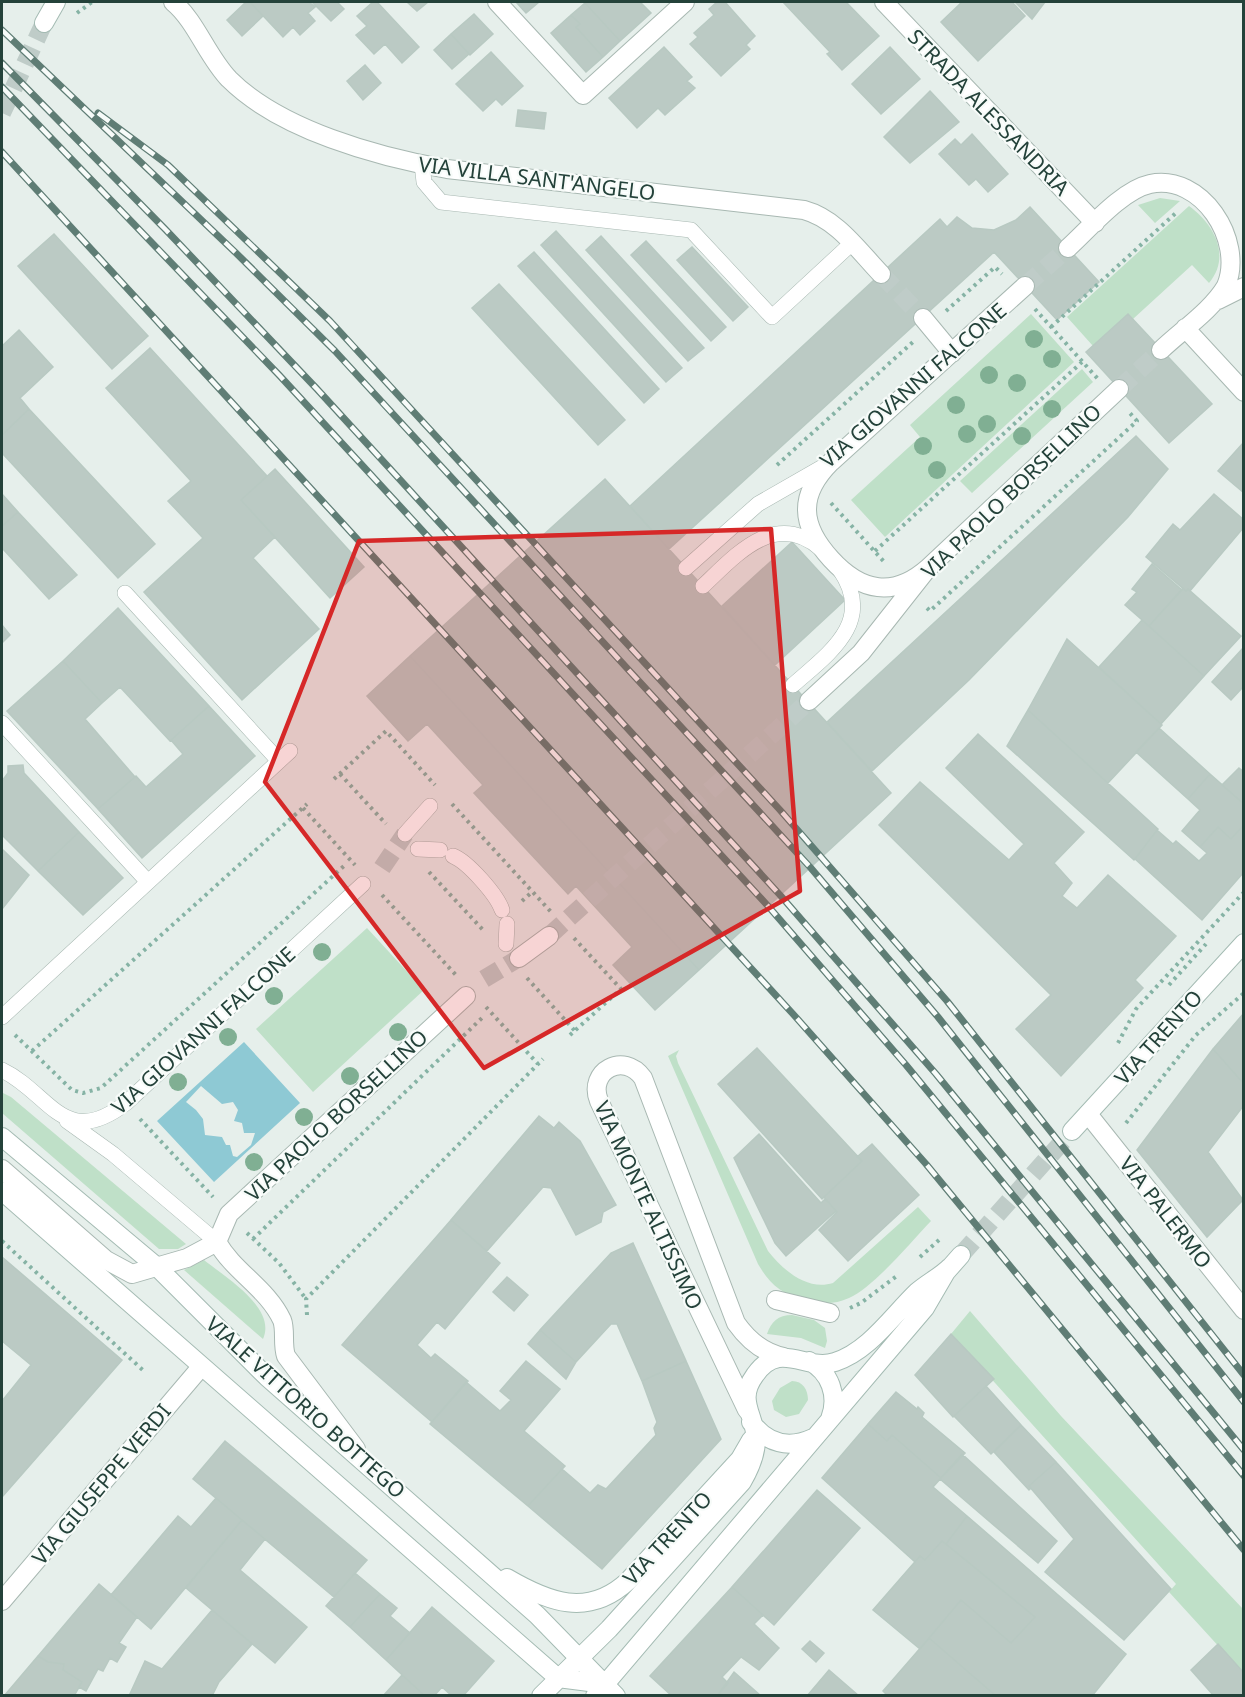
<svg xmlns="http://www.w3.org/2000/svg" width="1245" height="1697" font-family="'Noto Sans',sans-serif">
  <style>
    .green { fill: #bfe0c8 }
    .water { fill: #8ec9d4; fill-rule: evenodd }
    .building { fill: #bbcac4; stroke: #b8c9c2; stroke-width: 1.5 }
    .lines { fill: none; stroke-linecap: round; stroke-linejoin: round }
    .minor-tunnel { stroke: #bfccc8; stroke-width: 18; stroke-dasharray: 18 9; stroke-linecap: butt }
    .secondary-tunnel { stroke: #bfccc8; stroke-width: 18; stroke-dasharray: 18 9; stroke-linecap: butt }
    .service-casing { stroke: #a8b8b2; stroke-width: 16 }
    .pedestrian-casing { stroke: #a8b8b2; stroke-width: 20 }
    .minor-casing { stroke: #a8b8b2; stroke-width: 20 }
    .secondary-casing { stroke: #a4bbb3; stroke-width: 20 }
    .path { stroke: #86b3a5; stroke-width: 4; stroke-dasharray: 3 4.5; stroke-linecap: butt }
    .service { stroke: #fff; stroke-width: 15 }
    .pedestrian { stroke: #fff; stroke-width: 18 }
    .minor { stroke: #fff; stroke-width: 18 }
    .secondary { stroke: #fff; stroke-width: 18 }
    .rail-casing { stroke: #5f7d75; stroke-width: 7 }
    .rail { stroke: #f7fbf9; stroke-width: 4.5; stroke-dasharray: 14; stroke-linecap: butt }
    .tree { fill: #80af93 }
    .marked { fill: #d62828; fill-opacity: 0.2; stroke: #d62828; stroke-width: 4.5; stroke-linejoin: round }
    .labels { text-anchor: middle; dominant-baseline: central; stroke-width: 4.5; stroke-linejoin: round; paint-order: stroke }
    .street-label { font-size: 21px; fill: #24423a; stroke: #f7fbf9 }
  </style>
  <rect width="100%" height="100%" fill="#e6efeb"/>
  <path class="green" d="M1160 198 1180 201 1155 223 1138 205Z
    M1189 206C1213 223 1232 256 1209 283L1192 265 1133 319 1128 314 1093 346 1067 317Z
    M1031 314 1074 362 885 537 851 500 920 437 910 425Z
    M1082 369 1093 382 972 493 960 481Z
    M367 928 424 990 313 1092 256 1029Z
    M679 1050 676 1056 678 1063 768 1251C783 1270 807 1291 833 1283L918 1207 931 1221C911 1242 874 1287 849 1298 834 1305 820 1304 804 1300 782 1295 769 1283 758 1264L668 1056Z
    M3 1093 11 1097 186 1244 178 1249H159L2 1113Z
    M204 1260C225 1277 277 1308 263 1339L184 1270Z
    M970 1311 1061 1416 1243 1609V1673L1169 1592 1176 1584 951 1334Z
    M792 1315 814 1320 825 1328 827 1341 825 1348 801 1338 767 1334C771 1322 778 1315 792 1315Z
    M792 1381C803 1381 808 1390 808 1400L799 1414 786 1417 774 1410 772 1401 780 1388Z"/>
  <path class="water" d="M244 1042 300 1103 214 1182 157 1121ZM201 1086 222 1104 233 1102 238 1110 234 1121 242 1123 244 1133H255L251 1145 237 1157 233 1156 230 1145H226L222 1137 205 1135 203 1119 196 1110 186 1102Z"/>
  <path class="building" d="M246 2H250L263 16 242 36 227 20Z
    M250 2H309L315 7 308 13 315 21 300 35 293 27 283 37Z
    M312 2H337L344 9 331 21Z
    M373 2H377L419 47 402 63 385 44 374 54 356 35 367 26 357 16Z
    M407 2H428L417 11Z
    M516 2H539L526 13Z
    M584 2H640L651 13 620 41Z
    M717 2H725L755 36 746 45 750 49 721 76 690 44 698 37 694 33 714 15 709 9Z
    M783 2H846L879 36 842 70 827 54 830 52Z
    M962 2H1012L1025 16 978 61 941 22Z
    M1015 2H1045L1032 19Z
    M585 3 620 41 603 57 576 27 580 24 571 15Z
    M474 14 493 34 470 55 451 34Z
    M571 15 580 24 576 27 603 57 586 72 551 33Z
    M451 34 469 54 452 69 434 50Z
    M664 47 692 77 687 81 695 88 665 115 658 108 637 128 609 98Z
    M890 47 920 79 881 114 852 84Z
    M491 52 523 86 502 105 496 99 483 111 456 84Z
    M365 65 381 83 363 100 347 81Z
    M930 91 959 122 910 163 884 137Z
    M518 110 546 113 544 129 516 126Z
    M972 134 1008 174 988 192 976 179 969 185 939 154 955 139 961 145Z
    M1030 207 1099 282 1057 320 994 252 669 549 630 506 940 219 947 227 957 217 972 228 994 230 1016 220Z
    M556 231 682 368 666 382 541 245Z
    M54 234 148 336 112 369 18 266Z
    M601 236 704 348 688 361 586 250Z
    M646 241 726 327 711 341 631 255Z
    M692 247 748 307 733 321 677 260Z
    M534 252 659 389 644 403 518 266Z
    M499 284 625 420 598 445 472 308Z
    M1128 314 1212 404 1169 443 1086 352Z
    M19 330 53 367 20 398 29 409 2 435V346Z
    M150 348 267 476 241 500 275 537 253 558 319 629 242 700 144 592 203 538 168 501 191 481 106 388Z
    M29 409 155 544 118 578 2 453V435Z
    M1136 436 1168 469 1128 517 969 680 872 771 827 722Z
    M1244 442V493L1218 471Z
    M275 469 364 567 330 598 241 500Z
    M605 479 891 793 699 970 410 656Z
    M2 494 18 512 2 526Z
    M1214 494 1244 520V527L1190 591 1188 589 1186 591 1146 557 1173 524 1180 530Z
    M18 512 77 575 49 599 2 548V526Z
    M792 542 845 600 775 665 722 606Z
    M1152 564 1182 590 1149 626 1125 605 1137 592 1132 589Z
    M1183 588 1186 591 1188 589 1241 636 1204 676 1149 626Z
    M118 608 209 706 170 741 120 687 102 703 63 661Z
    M1142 620 1204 676 1161 724 1099 667Z
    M2 625 10 635 2 643Z
    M1067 639 1162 725 1108 783 1028 710Z
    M1244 647V686L1231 700 1212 682Z
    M410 656 699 970 655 1010 613 965 632 947 576 886 568 894 474 793 483 785 427 724 408 741 367 696Z
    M63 661 102 703 85 719 135 777 98 809 7 711Z
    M209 706 255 756 142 858 98 809 136 776 146 787 183 754 171 740Z
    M1028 710 1158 829 1134 860 1007 746Z
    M1159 728 1210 774 1188 799 1136 752Z
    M978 734 1084 832 1054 863 1072 883 1062 896 1077 908 1108 875 1176 936 1135 980 1143 988 1061 1076 1016 1029 1051 995 879 825 920 782 1009 860 1024 844 946 768Z
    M23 765 24 773 79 832 38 871 2 835V781L8 773V766Z
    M1239 768 1244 772V804L1222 785Z
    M1210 774 1244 804V825L1231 839 1218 827 1200 847 1182 831 1200 810 1188 799Z
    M1244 825V872L1202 920 1135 859 1157 830 1173 844 1176 841 1199 861 1207 853 1200 847 1218 827 1231 839Z
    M79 832 123 878 83 915 38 871Z
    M2 849 29 875 2 909Z
    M1244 1013V1084L1213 1049Z
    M757 1048 862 1161 822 1199 718 1084Z
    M1213 1049 1244 1084V1105L1208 1152 1243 1200 1207 1237 1137 1150Z
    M539 1116 554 1128 559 1122 580 1141 616 1205 603 1212 601 1222 576 1235 551 1188 543 1187 487 1251 451 1220Z
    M759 1134 821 1203 825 1199 836 1211 786 1256 775 1243 734 1158Z
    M872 1144 919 1195 848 1261 819 1230 837 1212 824 1197 862 1161 857 1157Z
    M451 1220 500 1263 445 1329 437 1322 417 1345 431 1358 435 1354 468 1381 432 1422 342 1345Z
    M633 1243 686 1361 642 1381 617 1324H611L576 1362 540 1330 611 1253Z
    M2 1257 122 1360 2 1497V1401L31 1365 2 1341Z
    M507 1277 528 1295 514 1311 493 1292Z
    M540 1330 576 1362 566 1379 528 1344Z
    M951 1334 994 1379 953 1417 915 1375Z
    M526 1361 560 1389 524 1431 565 1466 528 1506 430 1424 466 1382 500 1411 511 1400 500 1391Z
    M686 1361 721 1439 602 1569 528 1506 562 1469 590 1493 598 1485 606 1489 656 1435 654 1428 657 1422 642 1381Z
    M986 1386 1021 1425 991 1454 954 1416Z
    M896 1392 917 1409 918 1407 924 1413 922 1417 965 1453 941 1478 892 1435 887 1441 868 1424Z
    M868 1424 887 1441 892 1435 941 1478 933 1487 967 1516 946 1544 942 1541 925 1560 920 1556 915 1562 822 1478Z
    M1021 1425 1056 1462 1029 1486 1031 1488 1029 1490 994 1452Z
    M225 1441 367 1560 334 1597 193 1479Z
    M962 1454 1057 1541 1038 1563 940 1479Z
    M1056 1462 1171 1589 1124 1640 1045 1572 1074 1539 1029 1486Z
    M817 1490 860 1528 774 1625 732 1587Z
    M216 1498 242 1520 151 1629 111 1595 178 1516 191 1527Z
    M967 1516 1126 1654 1092 1696H996L929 1638 961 1600 1011 1643 1035 1617 946 1544Z
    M242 1520 265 1539 240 1570 307 1627 275 1663 186 1588Z
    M942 1541 1035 1617 1011 1643 961 1600 920 1649 873 1610 920 1556 925 1560Z
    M355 1573 380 1594 350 1627 326 1606Z
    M99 1584 137 1617 119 1643 126 1647 117 1662 110 1658 103 1671 98 1669 86 1691 79 1687 82 1682 63 1670 64 1664 48 1662 38 1656Z
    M732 1587 763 1615 754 1624 779 1648 759 1670 741 1657 722 1677 728 1683 717 1696H672L650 1676Z
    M380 1594 397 1608 390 1616 410 1633 386 1660 350 1627Z
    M432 1607 494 1661 463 1696H452L442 1687 434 1696H425L386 1660Z
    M212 1610 252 1644 219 1682 212 1696H129L145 1661 162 1669Z
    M929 1638 996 1696H888L883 1691Z
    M810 1641 824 1653 816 1662 802 1649Z
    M1218 1644 1244 1673V1696H1214L1191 1670Z
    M38 1656 48 1662 64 1664 63 1670 82 1682 74 1696H4Z
    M829 1670 859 1696H807Z
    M734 1672 761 1696H717Z
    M402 1675 425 1696H383Z"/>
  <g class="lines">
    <path class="minor-tunnel" d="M881 274 923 318
      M1025 286 1068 248
      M1119 389 1161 350
      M382 868 405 834
      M549 936 809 701
      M484 979 519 958"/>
    <path class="secondary-tunnel" d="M2 113 44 23
      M961 1255 1072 1131"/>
    <g class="service-casing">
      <path id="service" d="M422 164 424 182 441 202 691 230 772 317 852 243
        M686 568 758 504 826 465
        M703 586C736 555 775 509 821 549
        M125 593 279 761
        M793 685C828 654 876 622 840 570
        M2 723 148 882
        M405 834 430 806
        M418 849 440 850
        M453 856C468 862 497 895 502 910
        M506 944 507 924
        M2 1017 290 751
        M2 1070C50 1093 64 1151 126 1103L363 884
        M67 1121 113 1154 217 1242"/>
    </g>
    <g class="pedestrian-casing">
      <path id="pedestrian" d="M776 1300 830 1313"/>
    </g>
    <g class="minor-casing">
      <path id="minor" d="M173 2C196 21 207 56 229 79 280 130 378 157 447 169L804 210C837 219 858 250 881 274
        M497 2 583 95 685 2
        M884 2 1095 223
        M1068 248C1090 228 1122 190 1150 184 1201 173 1245 240 1226 286 1212 310 1182 330 1161 350
        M1218 300 1244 287
        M923 318 952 353
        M1185 328 1244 392
        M928 568C894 598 861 592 831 559 800 525 798 495 831 462L1025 286
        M809 701 861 653 928 568 1119 389
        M519 958 549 936
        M1088 1114 1244 1310
        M2 1169 106 1260 132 1274 187 1258 217 1242 229 1214 466 996
        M217 1242C234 1272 267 1288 282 1320 286 1330 282 1344 286 1356L356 1449
        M747 1410 599 1101C587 1071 624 1051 643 1078L736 1323C748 1340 763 1353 784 1357
        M2 1601 201 1367"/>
    </g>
    <g class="secondary-casing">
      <path id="secondary" d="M44 23 56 2
        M1072 1131 1244 943
        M2 1137 157 1267 267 1377 537 1615 616 1696
        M2 1191 558 1678
        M809 1361C830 1372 839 1396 830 1419
        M751 1422C767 1444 789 1449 813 1438
        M507 1578C548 1602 588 1618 628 1581L740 1459 751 1440
        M558 1678 605 1684
        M541 1696 609 1629 742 1482C749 1470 756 1455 756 1440 755 1414 736 1401 755 1375 780 1339 806 1372 835 1362 869 1351 892 1316 917 1292 927 1283 940 1277 950 1267
        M595 1696 925 1308 946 1272 961 1255"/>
    </g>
    <path class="path" d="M77 13 92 2
      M1035 309 1098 379
      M946 311 995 267 1002 274
      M1051 327 1178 211
      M777 465 914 341
      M831 503 886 564
      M875 551 1082 362
      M927 608 930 611 1137 421 1129 412
      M340 774 386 824
      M334 779 386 731 435 785
      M452 804 552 913
      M303 808 355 865
      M429 872 485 932
      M382 895 456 975
      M522 901 532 892
      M527 978 575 1031
      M1169 985 1206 944
      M486 1007 538 1064
      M15 1035 72 1090 83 1093 101 1088 345 865
      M570 1035 621 989 573 937
      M1118 1043 1136 1009 1244 892
      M32 1051 307 804
      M140 1119 213 1197
      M1126 1123 1196 1035 1244 993
      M247 1233 279 1263 306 1299
      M253 1239 484 1016
      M2 1241 145 1372
      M920 1257 939 1240
      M850 1308 861 1303 898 1275
      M307 1315 306 1299 543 1059"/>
    <use href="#service" class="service"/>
    <use href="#pedestrian" class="pedestrian"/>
    <use href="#minor" class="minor"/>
    <use href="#secondary" class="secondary"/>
    <g class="rail-casing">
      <path id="rail" d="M2 30 236 253 335 351 810 867 938 1017 1244 1402
        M2 63 166 230 317 389 780 895 936 1074 1244 1450
        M2 87 280 376 768 906 906 1065 1244 1476
        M98 113 168 165 330 321 780 810 947 1001 1244 1375
        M2 152 793 1014 926 1164 1244 1550"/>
    </g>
    <use href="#rail" class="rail"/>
  </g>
  <g class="tree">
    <circle cx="1034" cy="339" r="9"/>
    <circle cx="1052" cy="359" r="9"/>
    <circle cx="989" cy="375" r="9"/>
    <circle cx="1017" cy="383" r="9"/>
    <circle cx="956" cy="405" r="9"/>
    <circle cx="1052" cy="409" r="9"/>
    <circle cx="987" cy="424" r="9"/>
    <circle cx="967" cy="434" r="9"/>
    <circle cx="1022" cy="436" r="9"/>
    <circle cx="923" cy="446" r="9"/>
    <circle cx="937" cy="470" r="9"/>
    <circle cx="322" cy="952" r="9"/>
    <circle cx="274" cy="996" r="9"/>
    <circle cx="398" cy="1032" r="9"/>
    <circle cx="228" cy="1037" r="9"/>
    <circle cx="350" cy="1076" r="9"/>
    <circle cx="178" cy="1082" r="9"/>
    <circle cx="304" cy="1117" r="9"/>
    <circle cx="254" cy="1162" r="9"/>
  </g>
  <path class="marked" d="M771 529 800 891 484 1068 265 782 359 541Z"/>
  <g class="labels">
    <g class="street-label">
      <text transform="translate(989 112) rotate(46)">STRADA ALESSANDRIA</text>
      <text transform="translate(537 178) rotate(7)">VIA VILLA SANT'ANGELO</text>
      <text transform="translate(913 385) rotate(-41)">VIA GIOVANNI FALCONE</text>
      <text transform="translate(1011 491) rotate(-44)">VIA PAOLO BORSELLINO</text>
      <text transform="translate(203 1030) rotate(-42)">VIA GIOVANNI FALCONE</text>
      <text transform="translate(1158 1037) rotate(-48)">VIA TRENTO</text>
      <text transform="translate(336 1115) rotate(-43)">VIA PAOLO BORSELLINO</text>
      <text transform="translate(649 1205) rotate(65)">VIA MONTE ALTISSIMO</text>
      <text transform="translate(1166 1212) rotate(52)">VIA PALERMO</text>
      <text transform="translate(306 1407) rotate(42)">VIALE VITTORIO BOTTEGO</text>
      <text transform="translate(101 1484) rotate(-50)">VIA GIUSEPPE VERDI</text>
      <text transform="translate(667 1538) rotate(-47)">VIA TRENTO</text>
    </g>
  </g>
  <rect width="1245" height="1697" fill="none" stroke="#24423a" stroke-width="6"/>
</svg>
